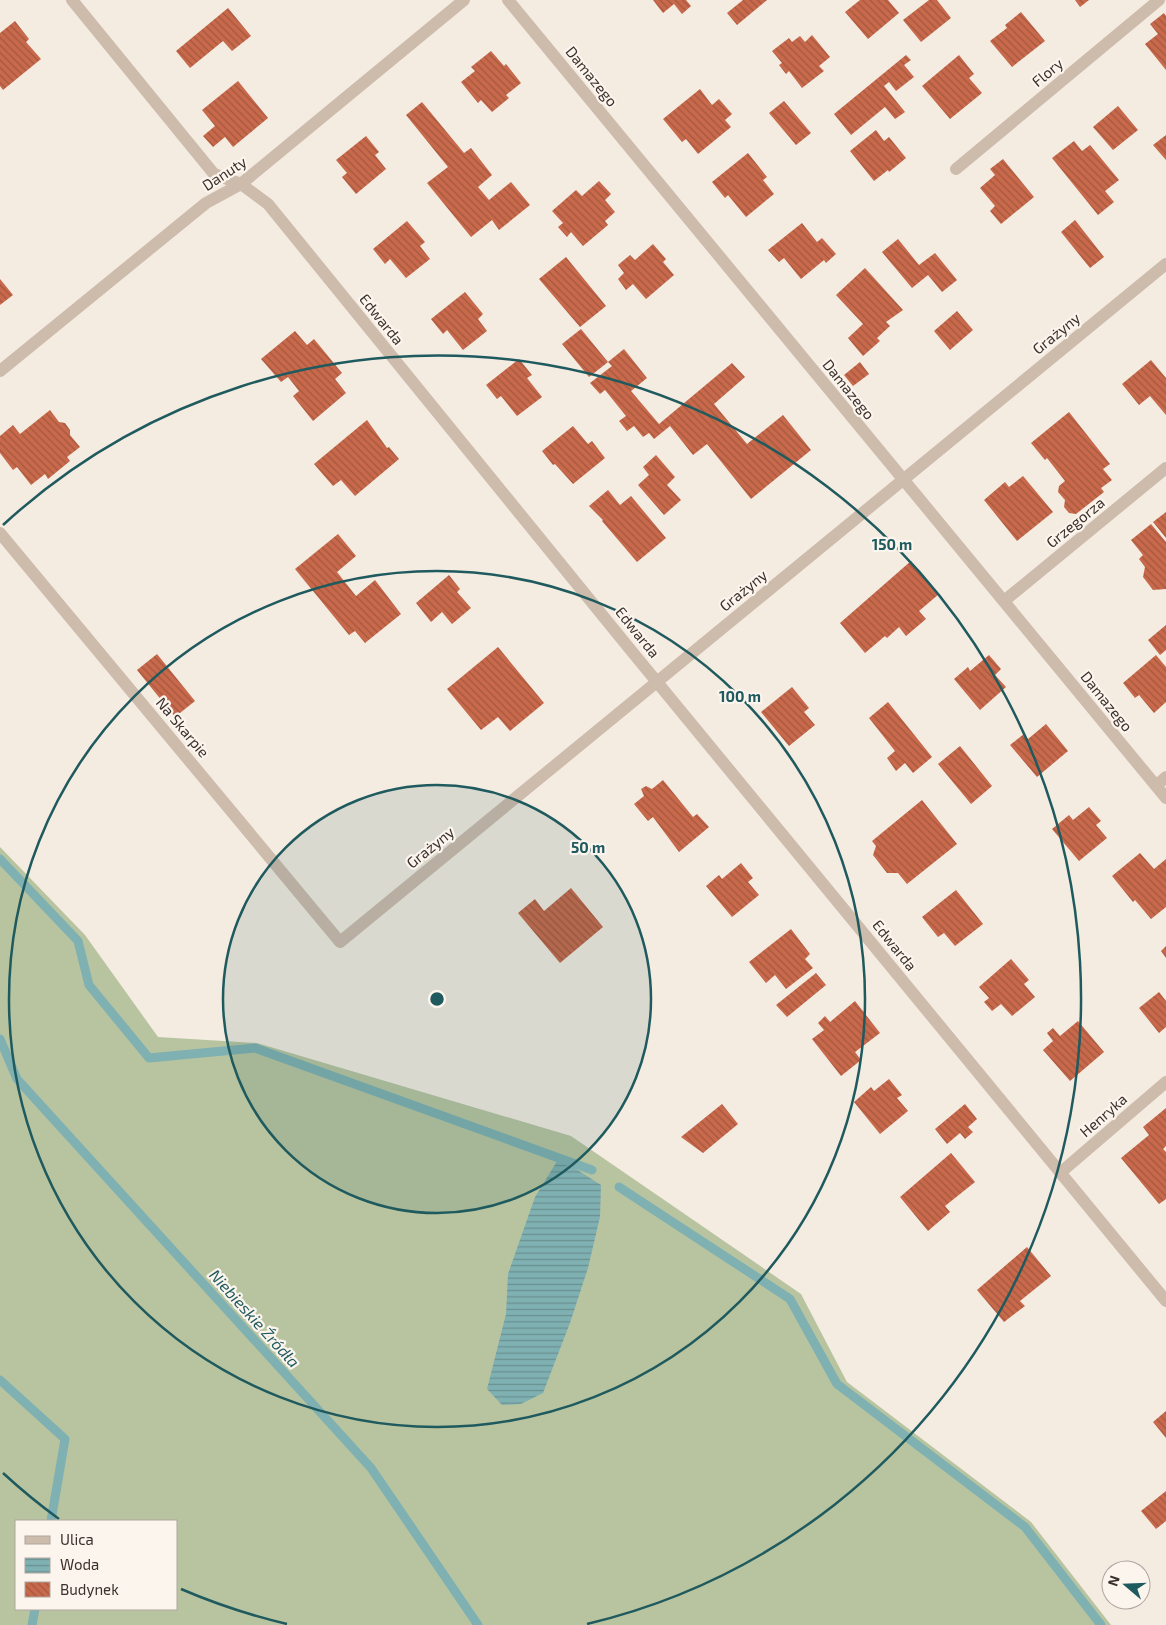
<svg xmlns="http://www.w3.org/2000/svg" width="1166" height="1625" font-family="'Exo 2',sans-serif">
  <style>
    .grass { fill: #b8c4a0; fill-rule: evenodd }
    .water { fill: url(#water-rules) }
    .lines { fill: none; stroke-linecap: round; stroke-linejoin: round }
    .stream { stroke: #7fb0b2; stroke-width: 9 }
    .building { fill: url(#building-back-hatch) }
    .street { stroke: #cdbbac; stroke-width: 12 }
    .ring { fill: none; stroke: #1f5a5e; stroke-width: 2.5 }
    .labels { text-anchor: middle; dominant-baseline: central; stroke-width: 4.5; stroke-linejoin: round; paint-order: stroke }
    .street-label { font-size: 15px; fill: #3b302b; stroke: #fbf5ee }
    .water-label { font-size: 16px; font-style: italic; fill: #1f5a5e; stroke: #fbf5ee }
    .centre { fill: #1f5a5e; stroke: #fbf5ee; stroke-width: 2.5 }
    .ring-label { font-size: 15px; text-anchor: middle; font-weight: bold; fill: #1f5a5e; stroke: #fbf5ee; stroke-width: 4.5; stroke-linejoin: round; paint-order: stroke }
  </style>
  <defs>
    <pattern id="water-rules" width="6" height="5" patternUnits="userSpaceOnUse" patternTransform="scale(1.25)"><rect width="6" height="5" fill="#7fb0b2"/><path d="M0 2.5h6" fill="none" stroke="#699091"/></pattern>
    <pattern id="building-back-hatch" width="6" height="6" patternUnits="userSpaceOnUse" patternTransform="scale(1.25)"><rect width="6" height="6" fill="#c8694b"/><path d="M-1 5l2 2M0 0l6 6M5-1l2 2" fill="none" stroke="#a4573f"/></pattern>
  </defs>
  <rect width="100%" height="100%" fill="#f4ebe1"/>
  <path class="grass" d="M0 847 85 935 158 1037 257 1043 571 1136 801 1294 847 1382 1031 1522 1111 1625H0ZM16 1521H176V1609H16Z"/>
  <path class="water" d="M559 1158 601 1185 600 1217 588 1268 570 1323 543 1393 521 1404 502 1405 487 1389 506 1314 508 1274 535 1197Z"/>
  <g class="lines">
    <path class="stream" d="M0 859 78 941 89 985 149 1058 255 1048 592 1170
      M0 1039 17 1079 371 1468 478 1625
      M619 1187 790 1299 837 1384 1025 1527 1101 1625
      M0 1380 65 1439 51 1521
      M32 1625 35 1609"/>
  </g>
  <path class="building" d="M653 0H686L691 6 682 14 674 4 663 13Z
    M743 0H767L737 25 727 13Z
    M860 0H888L899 13 868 39 845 12Z
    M929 0H937L951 18 921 42 903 20Z
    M1075 0H1089L1080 7Z
    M228 8 251 36 232 51 223 41 190 68 176 51Z
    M1021 12 1045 41 1012 67 990 41 1007 28 1005 25Z
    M1164 13 1166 16V70L1145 44 1158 34 1150 24Z
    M15 21 29 39 26 42 41 59 3 90 0 86V33Z
    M812 35 830 57 819 66 824 71 802 88 789 71 786 74 779 65 782 63 772 51 789 38 792 42 800 36 805 42Z
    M491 51 504 66 506 64 521 83 506 95 509 98 492 112 481 100 478 103 461 82 475 71 471 67Z
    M906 55 911 60 904 65 914 77 896 91 889 82 884 86 905 112 895 119 885 107 851 135 834 114Z
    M959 55 974 74 969 78 982 93 950 119 922 86Z
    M238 81 268 118 233 147 225 137 213 147 203 136 215 126 202 110Z
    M700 89 712 105 719 99 732 114 725 120 731 127 698 154 686 139 682 142 663 119Z
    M784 101 811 133 796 145 769 113Z
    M422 102 464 153 471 148 492 175 478 187 489 200 511 182 530 205 499 230 492 220 471 237 427 183 448 167 406 115Z
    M1118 106 1138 130 1113 150 1093 127Z
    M876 130 884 141 889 137 906 158 889 172 888 170 874 181 850 151Z
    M1166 135V160L1153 145Z
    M366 136 379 152 375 155 386 169 356 194 342 177 347 173 336 160Z
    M1074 141 1082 151 1090 145 1119 180 1105 191 1114 202 1098 215 1052 158Z
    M748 153 767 177 763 180 774 194 746 217 728 195 725 198 712 182Z
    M1003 159 1034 197 1001 224 990 211 995 206 980 188 995 175 990 169Z
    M599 181 611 194 605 200 615 212 605 221 608 225 583 246 571 232 567 237 558 227 563 223 552 211 576 190 582 196Z
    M1075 220 1104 257 1090 268 1061 232Z
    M407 221 425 242 420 246 430 259 406 278 390 259 385 264 373 249Z
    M802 223 817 242 822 238 836 254 826 263 824 260 801 279 784 258 779 262 768 250Z
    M898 239 919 265 935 253 957 280 942 292 928 275 912 288 882 252Z
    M653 244 666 259 663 262 674 275 646 299 633 284 626 290 618 279 624 273 618 265 630 255 635 260Z
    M566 257 606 306 580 327 539 279Z
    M865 268 903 310 886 322 890 326 877 338 880 341 863 356 848 338 863 324 836 295Z
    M0 279 13 295 0 305Z
    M465 292 483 314 478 319 487 331 463 350 447 330 443 334 431 319Z
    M957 311 973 330 950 350 934 331Z
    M581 329 608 362 589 377 562 344Z
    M295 331 307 345 314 339 342 373 335 379 346 393 313 421 293 396 299 391 288 377 281 382 261 359Z
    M624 349 647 378 631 391 659 424 732 363 745 377 714 404 747 444 783 415 811 450 751 499 707 444 693 455 670 426 654 439 649 433 643 437 634 426 627 431 619 421 626 416 605 390 600 394 590 383 612 366 608 362Z
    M519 359 532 375 527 378 542 397 517 416 501 396 497 399 486 385Z
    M1151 360 1166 378V415L1150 396 1139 405 1122 384Z
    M860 362 869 374 853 386 844 375Z
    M50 410 59 422 65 423 70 430V435L80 447 67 457 70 461 48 479 45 474 31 485 17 467 13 470 0 453V436L13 425 20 434Z
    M1069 412 1110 464 1103 469 1112 480 1101 488 1104 492 1076 514 1069 513 1064 507 1065 500 1058 492 1059 486 1065 481 1047 458 1045 460 1031 443Z
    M367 420 387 448 389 447 399 459 355 496 341 480 333 486 314 464Z
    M573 426 588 444 592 441 605 458 573 484 555 464 553 465 542 451Z
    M656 455 675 477 667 485 681 500 664 515 638 485 649 475 643 467Z
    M1023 476 1053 512 1017 541 984 500 1005 482 1009 487Z
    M608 490 620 505 631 496 666 538 637 562 602 521 603 520 589 506Z
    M1166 512V538L1153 522Z
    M1151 524 1166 542V589L1153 590 1143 577 1145 567 1139 559 1143 555 1131 540Z
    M338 534 356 556 337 572 356 596 375 580 401 614 365 643 355 631 349 635 295 569Z
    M911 561 939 594 919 611 926 619 906 636 899 627 887 638 885 636 865 653 840 623Z
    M449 575 460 589 457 592 471 608 452 624 442 612 431 622 416 603Z
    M1166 625V650L1160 655 1148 640Z
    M498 647 544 703 510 731 498 717 481 730 447 689Z
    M157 654 195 701 175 717 137 670Z
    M989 655 1001 669 995 675 1006 687 980 710 954 679 968 667 970 671Z
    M1156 655 1166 667V702L1154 713 1139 695 1135 698 1123 683Z
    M792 687 809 708 804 712 815 725 789 746 761 712Z
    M888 702 932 757 913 773 905 763 896 771 887 758 895 751 869 718Z
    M1046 724 1068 751 1037 777 1010 745 1024 734 1028 739Z
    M960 746 992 786 971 804 938 764Z
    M663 780 693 817 697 814 709 827 679 852 653 817 648 821 634 804 644 796 641 789 646 786 652 789Z
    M922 800 957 844 907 884 898 873H887L873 855 876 846 872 841Z
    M1089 807 1101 821 1096 825 1107 838 1079 861 1052 829 1069 815 1073 820Z
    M1140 853 1154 869 1166 859V907L1151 919 1135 900 1133 902 1112 876Z
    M741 863 753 878 748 882 759 895 732 917 706 886 719 875 722 879Z
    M571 888 603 927 560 963 518 913 535 899 544 911Z
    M956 890 983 924 955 946 944 933 938 937 922 917Z
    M791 929 810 954 805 959 813 968 786 989 775 975 766 983 749 962Z
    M1166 946V958L1161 951Z
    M1011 959 1029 980 1024 984 1035 997 1012 1016 1001 1004 992 1011 984 1002 989 998 979 987Z
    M816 973 826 985 787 1017 776 1005Z
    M1159 992 1166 1001V1027L1159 1033 1139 1008Z
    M855 1001 880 1033 855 1052 861 1060 841 1076 812 1039 824 1030 818 1023 825 1016 830 1022Z
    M1078 1021 1104 1052 1070 1081 1043 1050 1053 1041 1047 1033 1053 1028 1060 1036Z
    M889 1079 902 1095 897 1098 908 1111 880 1134 854 1102 871 1087 874 1091Z
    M722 1104 738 1124 703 1153 681 1137Z
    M965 1104 977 1119 968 1127 973 1132 965 1139 960 1133 947 1144 935 1129Z
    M1166 1108V1146L1163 1149 1166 1152V1199L1159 1204 1121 1158 1149 1135 1143 1127Z
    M951 1153 975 1182 945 1206 950 1212 928 1231 900 1197Z
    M1027 1247 1051 1276 1020 1301 1025 1306 1004 1322 977 1290Z
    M1166 1411V1438L1153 1422Z
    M1166 1491V1521L1156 1529 1141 1511Z"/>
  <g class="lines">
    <path class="street" d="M72 0 214 174 241 184 268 204 629 648 1166 1301
      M508 0 1166 798
      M956 169 1159 0
      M0 371 206 203 241 184 464 0
      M0 533 340 942 1166 264
      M1004 601 1166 468
      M1156 786 1166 777
      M1060 1173 1166 1082"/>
  </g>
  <circle cx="437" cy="999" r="214" fill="#1f5a5e" fill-opacity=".12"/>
  <g class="ring">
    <circle cx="437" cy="999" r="214"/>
    <circle cx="437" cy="999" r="428"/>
    <path d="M287 1624A643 643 0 0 1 181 1589M59 1519A643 643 0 0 1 3 1473M3 525A643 643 0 1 1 587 1624"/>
  </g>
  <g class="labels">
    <g class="street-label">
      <text transform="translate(1047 72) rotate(-40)">Flory</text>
      <text transform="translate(592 76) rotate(51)">Damazego</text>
      <text transform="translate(224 173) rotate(-33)">Danuty</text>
      <text transform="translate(382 319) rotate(51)">Edwarda</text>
      <text transform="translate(1056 333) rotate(-39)">Grażyny</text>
      <text transform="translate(849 389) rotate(51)">Damazego</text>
      <text transform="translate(1075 522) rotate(-39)">Grzegorza</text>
      <text transform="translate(743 590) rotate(-39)">Grażyny</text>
      <text transform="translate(638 632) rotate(51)">Edwarda</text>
      <text transform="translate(1107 701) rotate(51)">Damazego</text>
      <text transform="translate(183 727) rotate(50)">Na Skarpie</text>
      <text transform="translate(430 847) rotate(-39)">Grażyny</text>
      <text transform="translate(895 945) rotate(51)">Edwarda</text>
      <text transform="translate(1103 1115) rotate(-41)">Henryka</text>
    </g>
    <g class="water-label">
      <text transform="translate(255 1318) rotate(48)">Niebieskie Źródła</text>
    </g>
  </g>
  <circle cx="437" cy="999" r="8" class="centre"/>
  <g class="ring-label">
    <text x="892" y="550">150 m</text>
    <text x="740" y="702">100 m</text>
    <text x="588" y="853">50 m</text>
  </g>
  <rect x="15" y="1520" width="162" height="90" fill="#fbf5ee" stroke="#aea6a0"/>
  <rect x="25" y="1536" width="25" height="8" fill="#cdbbac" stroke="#aea6a0"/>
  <text x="60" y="1545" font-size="15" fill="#3b302b">Ulica</text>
  <rect x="25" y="1558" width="25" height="15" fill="url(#water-rules)" stroke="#aea6a0"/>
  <text x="60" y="1570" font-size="15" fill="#3b302b">Woda</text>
  <rect x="25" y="1582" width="25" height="15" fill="url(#building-back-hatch)" stroke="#aea6a0"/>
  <text x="60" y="1595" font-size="15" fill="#3b302b">Budynek</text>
  <g transform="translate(1126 1585) rotate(289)"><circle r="24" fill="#fbf5ee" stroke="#aea6a0"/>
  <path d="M0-4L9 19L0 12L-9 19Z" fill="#1f5a5e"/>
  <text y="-8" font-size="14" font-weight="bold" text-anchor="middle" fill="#3b302b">N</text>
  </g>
</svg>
